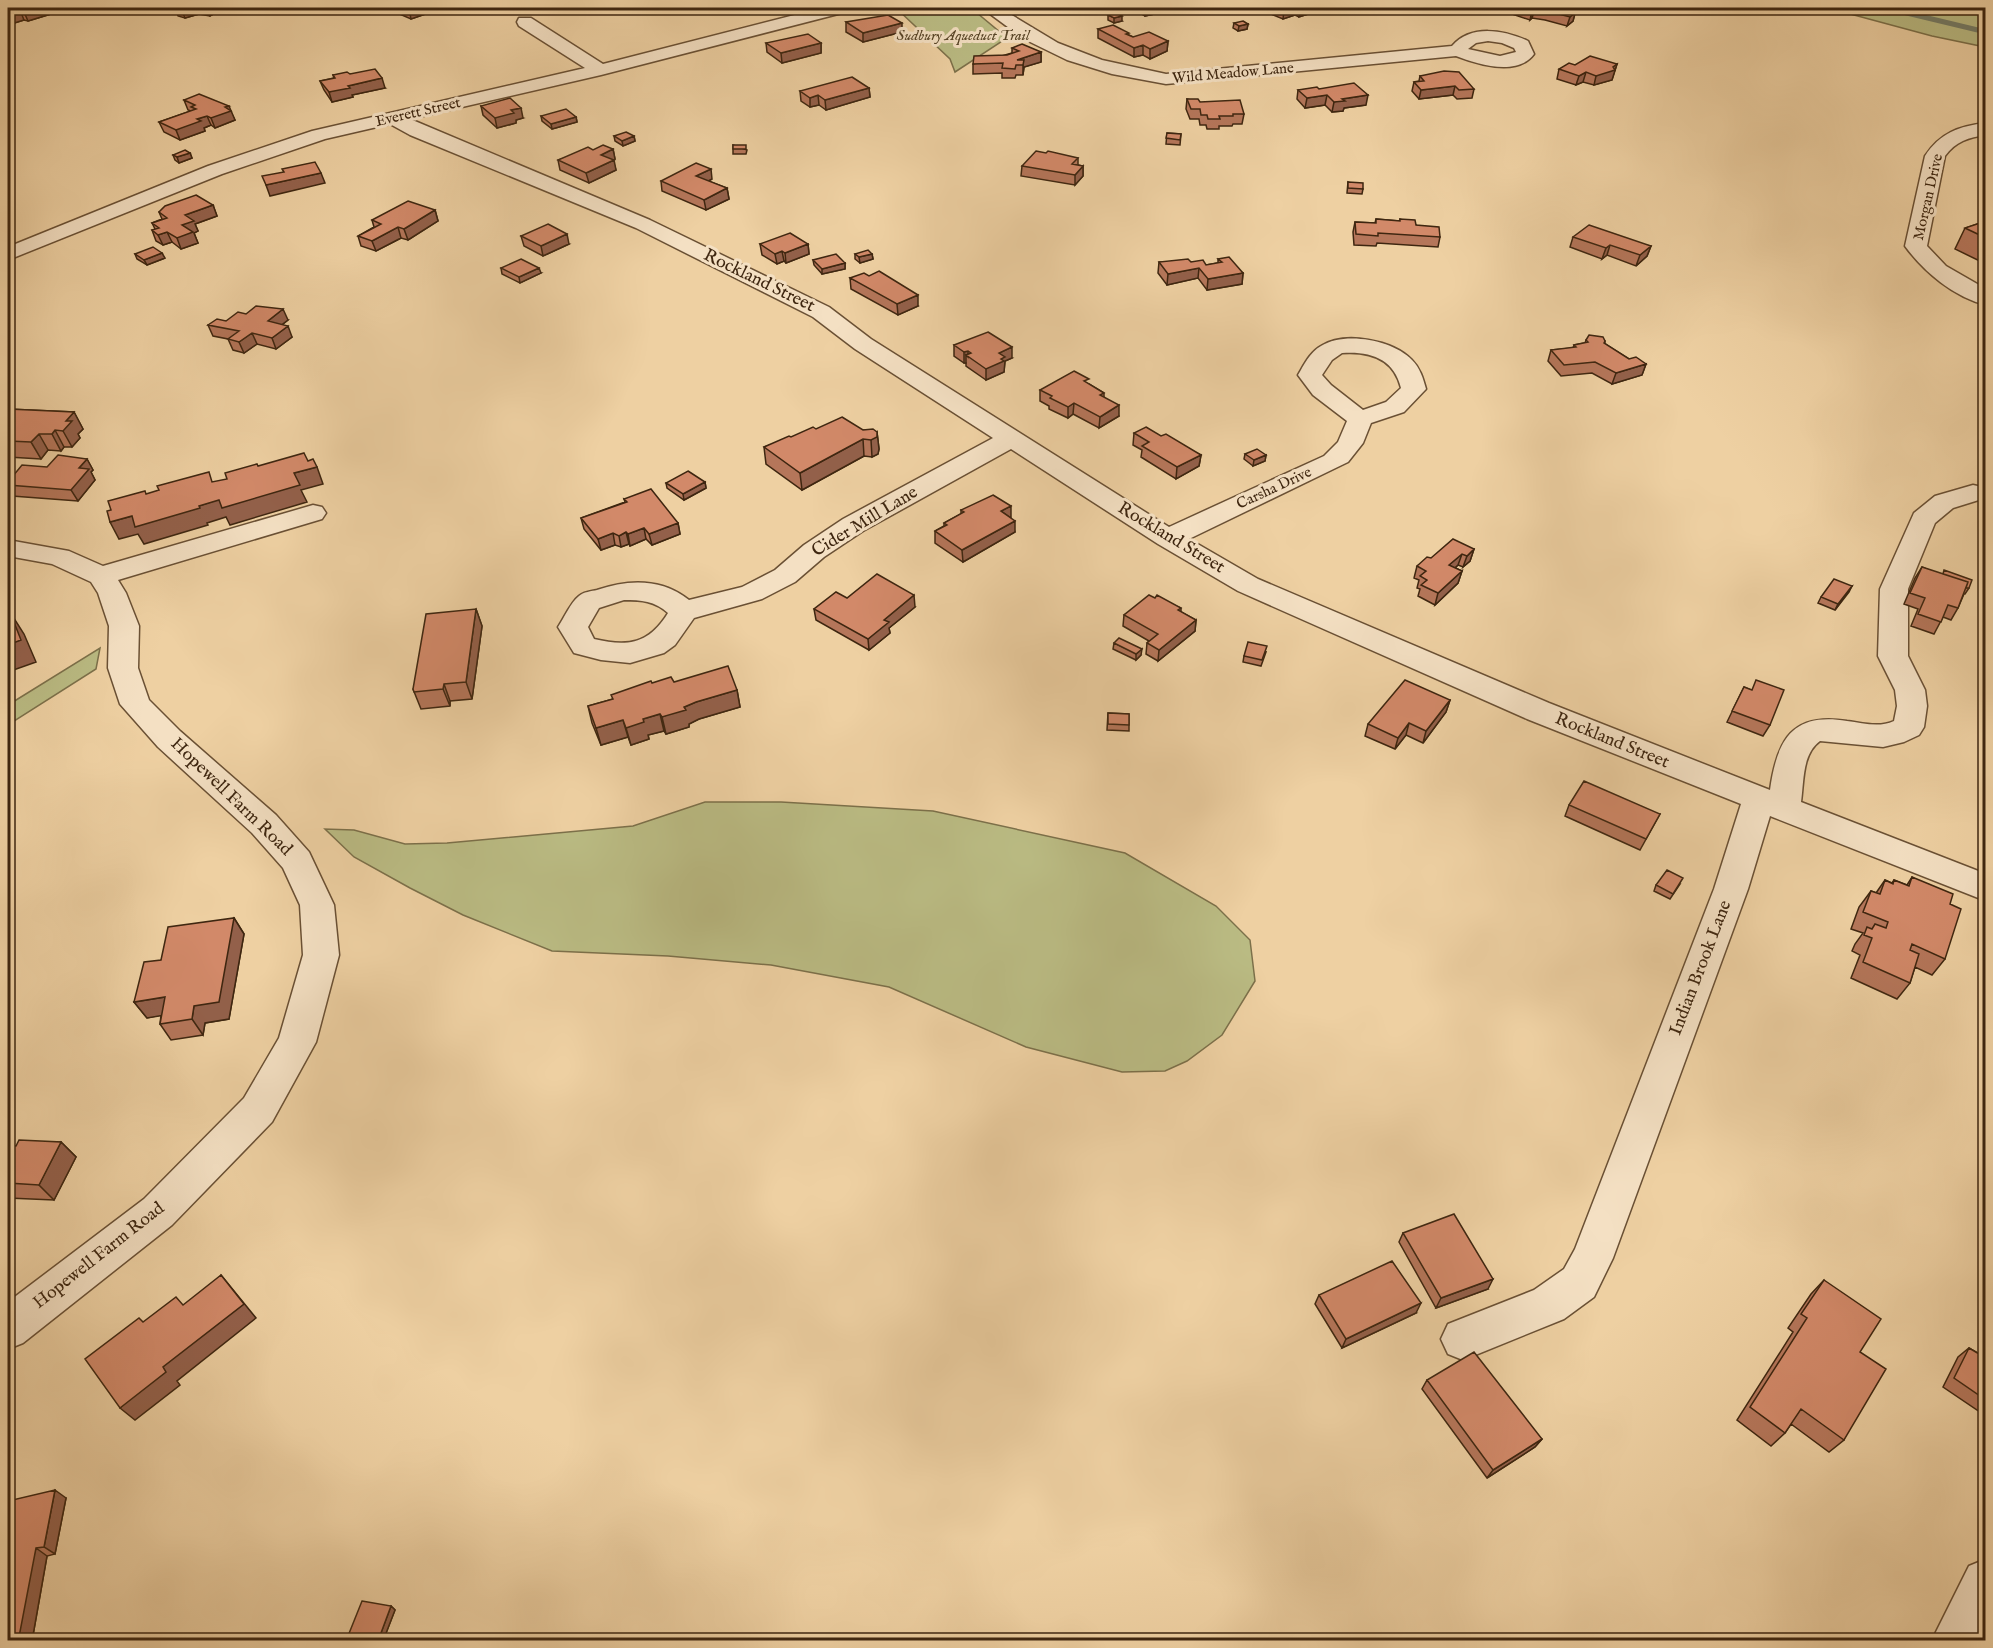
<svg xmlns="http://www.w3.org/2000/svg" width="1993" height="1648" font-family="'IM FELL English',serif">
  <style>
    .green { fill: #babb83; stroke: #7c704a; stroke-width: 1.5 }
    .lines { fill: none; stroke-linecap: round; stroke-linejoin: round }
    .stream { stroke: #757d68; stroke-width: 5 }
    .minor-casing { stroke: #6a5034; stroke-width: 3 }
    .minor { fill: #f4e0c3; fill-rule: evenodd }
    .wall { fill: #b5765a; stroke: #3e2610; stroke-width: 1.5 }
    .shaded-wall { fill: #93604a; stroke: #3e2610; stroke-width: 1.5 }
    .building { fill: #d28969; stroke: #3e2610; stroke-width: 1.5 }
    .labels { text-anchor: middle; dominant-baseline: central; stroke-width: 6; stroke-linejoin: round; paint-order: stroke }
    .far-park-label { font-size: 15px; font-style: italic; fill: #574427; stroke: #f4e0c3 }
    .far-street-label { font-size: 15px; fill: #3e2610; stroke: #f4e0c3 }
    .street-label { font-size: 18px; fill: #3e2610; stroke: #f4e0c3 }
  </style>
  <rect width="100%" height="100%" fill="#eed0a2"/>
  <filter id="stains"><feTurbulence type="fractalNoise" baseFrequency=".00333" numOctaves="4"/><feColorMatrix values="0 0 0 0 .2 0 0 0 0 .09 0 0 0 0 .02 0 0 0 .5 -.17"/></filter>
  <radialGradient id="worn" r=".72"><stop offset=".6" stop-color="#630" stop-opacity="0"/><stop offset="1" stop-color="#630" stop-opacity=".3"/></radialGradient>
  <path class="green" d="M896 8H971L1007 38 955 72 950 59Z
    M1828 8H1985V47L1932 36Z
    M100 648 96 669 8 725V705Z
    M705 802H781L933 811 1125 853 1216 906 1250 940 1255 981 1222 1035 1187 1061 1165 1071 1122 1072 1026 1047 889 987 771 965 668 956 552 951 463 915 410 888 354 857 325 829 354 830 405 844 447 843 633 826Z"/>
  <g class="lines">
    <path class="stream" d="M1886 8 1986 32"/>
    <g class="minor-casing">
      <path id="minor" d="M822 8H848L846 12 601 75 410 119 650 220 829 307 871 339 1169 527 1324 456 1338 442 1347 421 1313 395 1298 375C1304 365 1310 352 1321 346 1345 331 1393 340 1412 360 1420 368 1423 378 1426 389L1404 412 1371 423 1363 443 1348 462 1189 539 1258 579 1549 703 1770 790C1777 740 1792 712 1847 721 1863 723 1879 728 1894 721L1897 706 1895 690 1878 656 1880 589 1914 513 1935 496 1973 485 1982 487 1986 492 1982 499 1953 508 1935 523 1908 589V656L1925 690 1927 706 1924 727 1919 735 1904 742 1883 747 1820 741C1802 754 1804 781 1801 802L1986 874V901L1770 816 1748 889 1613 1258 1594 1297 1564 1319 1463 1360 1448 1354 1441 1339 1448 1324 1534 1290 1564 1269 1575 1249 1714 889 1741 804 1527 719 1238 591 1158 544 1011 449 863 531 824 557 795 582 762 599 694 618 675 645 664 653 630 663 601 660 574 653 558 627C564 618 571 602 579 596 583 592 592 591 597 590 628 579 662 578 689 600L742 587 775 570 804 545 843 519 993 438 855 349 813 317 636 228 410 135 390 124 325 139 222 174 8 260V247L208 166 312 131 585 68 519 26 517 22 519 18H531L603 64ZM1342 353C1371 351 1394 359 1401 388L1386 402 1363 410 1331 385 1322 375 1332 360ZM624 600C641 600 655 601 668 613 649 644 628 647 594 639L588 627 599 608Z
        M982 8H1000L1058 43 1102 60 1166 74 1452 46C1471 24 1504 30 1528 41L1534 54C1517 77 1477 64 1456 56L1166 84 1112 74 1067 60 1024 39ZM1488 41 1502 43 1514 48 1516 52 1500 56 1468 49 1476 43Z
        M1986 123V135C1969 137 1955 142 1945 156L1927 246 1946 266 1986 289V305C1954 297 1924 272 1905 246L1925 156C1940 133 1959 126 1986 123Z
        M313 505 322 507 326 513 322 519 118 580 126 593 139 626 138 668 149 700 180 731 276 815 309 852 334 905 339 955 316 1042 272 1122 172 1225 23 1343 8 1349V1302L144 1199 244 1098 279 1038 303 955 300 905 283 868 252 833 158 747 120 704 108 668 109 626 98 593 91 582 52 564 8 556V540L69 551 103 566Z
        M1986 1559V1634L1982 1640H1932L1969 1566Z"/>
    </g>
    <use href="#minor" class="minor"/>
  </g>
  <path class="wall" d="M8 8 51 14 28 21 24 20 8 25Z
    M175 8H224L210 16 199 14 185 18 178 16Z
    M396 8H443L411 19 397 13Z
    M1131 8H1183L1145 16Z
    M1269 8H1316L1315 12 1299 17 1295 15 1283 19 1268 13Z
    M1514 8H1569L1575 12 1573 21 1567 26 1545 20 1532 18 1530 20 1512 14Z
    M1108 15 1122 21 1114 23 1108 20Z
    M846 22 902 32 863 42 846 32Z
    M1234 23 1248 24 1247 29 1238 31 1233 28Z
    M1098 29 1129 35 1133 37 1168 41 1167 51 1150 59 1143 55 1134 57 1098 38Z
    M766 43H821V53L782 63 767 52Z
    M1012 48 1041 52V62L1024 67 1023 75H1016L1015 78H1002V73L973 74V64L1012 53Z
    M1617 64 1612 80 1594 85 1583 82 1576 85 1557 79 1559 69 1575 65Z
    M350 74 385 88 352 95 353 97 332 102 324 90 320 81 334 78 333 75Z
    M1420 76 1474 89 1472 98 1457 99 1453 95 1419 99 1412 91 1414 82 1419 81Z
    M869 88 870 97 826 110 819 105 810 107 801 101 800 91Z
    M1319 89 1366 105 1344 108 1343 111 1332 112 1325 105 1305 108 1297 99 1298 90Z
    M1187 99 1244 114 1242 124H1233L1232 126H1219V129H1207L1206 125H1200L1199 119H1190L1186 109Z
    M184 100 230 110 235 120 215 128 211 125 204 128 205 131 180 140 164 132 159 122 191 111 188 110Z
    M481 106 523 118 516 120V123L497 128 483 115Z
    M541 116 576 117 577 122 552 129 542 121Z
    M1167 133 1181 134 1180 145 1166 144Z
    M614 136H634L635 141 623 146 615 141Z
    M733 145 747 150 746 154H733Z
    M613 149 615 159 613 160 616 170 589 183 560 170 558 160 593 150Z
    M190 153 192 158 179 163 175 160 173 155Z
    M1078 158V165L1083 166V176L1075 185 1021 176 1022 166Z
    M712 179 708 181 727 188 729 199 706 210 662 191 661 181Z
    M1348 182 1363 189 1362 194 1347 193Z
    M213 205 217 216 195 224 198 231 194 233 198 243 181 249 172 242 163 245 156 241 152 230 155 229 152 223 162 219 159 212Z
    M435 210 438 221 408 240 401 238 376 251 361 246 358 236 374 227 372 220Z
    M1376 219 1400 221V219L1416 225 1440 237 1438 247 1377 243 1376 246 1354 245 1353 232 1355 222 1375 223Z
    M1986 221V264L1955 249 1965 228Z
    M521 236 569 244 543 256 524 246Z
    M1573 237 1651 246 1647 256 1636 266 1607 255 1602 259 1570 247Z
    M760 244H808L809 254 786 263 784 261 777 264 762 255Z
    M135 254 165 258 147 265 137 259Z
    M855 254H872L873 259 860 263 855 259Z
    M1218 259 1243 273 1242 284 1207 290 1198 278 1167 285 1158 273 1159 262H1191L1206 265 1218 263Z
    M813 260 845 263V269L822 274 814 265Z
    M501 268 541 273 520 283 502 274Z
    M850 278 918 306 898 315 851 289Z
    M288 320 282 325 292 337 276 349 257 344 244 353 233 350 228 339 213 336 208 325 226 321Z
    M1586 340 1605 341V344L1629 359 1646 364 1642 375 1612 384 1592 373 1561 376 1548 361 1551 350 1573 348 1574 345 1585 343Z
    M954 345 1012 358 1005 361 1004 372 986 380 966 366V363H964L954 356Z
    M1089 384 1104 393V397L1119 416 1099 428 1073 414 1068 418 1049 409V406L1040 401V390Z
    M8 409 74 412 83 429 78 434 80 438 72 447H64L61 451 48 450 41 459 8 457Z
    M816 429 863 430 877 432 879 449 878 454 872 457 864 456 802 490 766 464 764 447Z
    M1134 433 1161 436 1201 455 1199 466 1176 479 1141 457 1142 450 1133 445Z
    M1245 454 1266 455 1265 461 1253 466 1244 459Z
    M87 459 93 470 91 472 95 480 78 501 12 496 8 488V482Z
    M705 482 706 488 684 500 667 488 666 483Z
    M624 499 678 523 680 534 652 545 646 539 630 546 629 544 621 547 615 545 601 550 584 529 581 518 625 502Z
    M961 510 1010 518 1015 532 963 562 935 543V531L944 526V523L961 514Z
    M1474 549 1470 561 1463 567 1458 565 1455 568 1462 571 1458 583 1435 605 1418 596 1420 589 1417 588 1419 580 1414 578 1417 566 1431 558Z
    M1922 567 1969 588 1965 594H1964L1958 608 1951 620 1943 617 1934 634 1911 626 1918 609 1904 604 1915 578Z
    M1852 586 1835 610 1818 603 1821 597Z
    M847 598 915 607 889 628 890 633 869 650 816 620 814 609Z
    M1155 598 1181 608V612L1196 620 1195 631 1158 661 1146 654 1147 643 1149 641 1123 626 1124 615Z
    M476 609 482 626 472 699 450 701V706L421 709 413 689Z
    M1114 643 1141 655 1136 660 1113 649Z
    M1266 652 1261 666 1243 662 1244 656Z
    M674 682 737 690 740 707 699 719 689 724V727L666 734 664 731 648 735 649 739 631 745 628 737 601 745 592 723 588 706 613 699 652 683Z
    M1744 687 1751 690 1770 725 1763 736 1727 722Z
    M1450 700 1446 712 1423 743 1406 735 1395 749 1365 736 1368 724Z
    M1108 713 1129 714V731L1107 730Z
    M1569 805 1660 814 1640 850 1565 816Z
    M1912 877 1950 904 1945 959 1932 975 1915 967 1910 983 1897 999 1851 978 1860 955 1852 951 1855 944 1863 933 1851 929 1859 907 1871 891 1876 893 1885 880 1892 883 1894 880 1907 885Z
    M1680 884 1670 899 1654 891 1656 885Z
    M234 918 244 934 229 1019 205 1023 203 1035 171 1040 160 1024 161 1015 147 1018 134 1002 161 960Z
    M61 1142 76 1157 54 1200 8 1198V1146H16Z
    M1403 1233 1488 1289 1436 1308 1399 1242Z
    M1824 1280 1860 1352 1844 1440 1829 1452 1791 1424 1785 1433 1771 1446 1737 1420 1793 1332 1788 1328 1811 1294Z
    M1319 1295 1416 1313 1342 1348 1315 1304Z
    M1969 1348 1986 1358V1416L1943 1387 1958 1357Z
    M1427 1380 1542 1439 1535 1447 1487 1478 1422 1389Z
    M66 1498 55 1554 47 1556 32 1641H8V1501Z
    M391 1606 395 1610 383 1641H358L352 1639 348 1636Z"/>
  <path class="shaded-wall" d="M37 8H48L51 14 28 21 24 12Z
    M186 8H197L199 14 185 18 181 9Z
    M207 8H224L210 16Z
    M414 8H443L411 19 409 9Z
    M1146 8H1183L1145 16Z
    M1291 8H1296L1295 15 1283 19 1284 10Z
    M1301 8H1316L1315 12 1299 17Z
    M1535 9 1532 18 1530 20 1532 11Z
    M20 10 24 20 8 25V14Z
    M1576 10 1573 21 1567 26 1570 17Z
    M1122 16V21L1114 23V18Z
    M902 23V32L863 42V33Z
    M1248 24 1247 29 1238 31 1239 26Z
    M1168 41 1167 51 1150 59V49Z
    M821 43V53L782 63 781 53Z
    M1143 45V55L1134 57V48Z
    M1041 52V62L1024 67 1023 75V65L1017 60Z
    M1617 64 1612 80 1594 85 1596 76Z
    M1586 72 1583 82 1576 85 1579 76Z
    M382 78 385 88 352 95 353 97 332 102 329 92 348 86Z
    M1455 86 1453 95 1419 99 1421 90Z
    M869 88 870 97 826 110 825 100Z
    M818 95 819 105 810 107V98Z
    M1327 95 1325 105 1305 108 1307 98Z
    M1368 95 1366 105 1344 108 1343 111 1332 112 1334 102 1342 99Z
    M229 106 235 120 215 128 211 118 225 107Z
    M521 108 523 118 516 120V123L497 128 495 118 511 110Z
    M207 116 211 125 204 128 205 131 180 140 176 130 197 119Z
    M576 117 577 122 552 129 551 124Z
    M634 136 635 141 623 146 622 141Z
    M613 149 615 159 603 165 601 155Z
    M190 153 192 158 179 163 177 157Z
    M614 160 616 170 589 183 586 173Z
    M1083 166V176L1075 185V175Z
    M711 169 712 179 697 187 696 176Z
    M321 173 325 183 270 196 266 185Z
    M727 188 729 199 706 210 704 200Z
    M213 205 217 216 195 224 198 231 194 233 198 243 181 249 177 238 185 215Z
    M435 210 438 221 408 240 404 229Z
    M398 227 401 238 376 251 372 241Z
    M167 232 172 242 163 245 158 235Z
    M567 234 569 244 543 256 541 246Z
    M808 244 809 254 786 263 785 253Z
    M1610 245 1607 255 1602 259 1606 248Z
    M1651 246 1647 256 1636 266 1640 255Z
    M782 251 784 261 777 264 775 254Z
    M162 253 165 258 147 265 144 260Z
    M872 254 873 259 860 263 859 257Z
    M845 263V269L822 274V269Z
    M539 268 541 273 520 283 519 277Z
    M1199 268 1198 278 1167 285 1168 274Z
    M1243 273 1242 284 1207 290 1208 279Z
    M918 295V306L898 315 897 304Z
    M283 309 288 320 272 332 268 321Z
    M288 326 292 337 276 349 272 338Z
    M252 333 257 344 244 353 239 342Z
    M1012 347V358L1005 361 1004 372 986 380V369L999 353Z
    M968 351V357L966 355V363H964V352Z
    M1646 364 1642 375 1612 384 1616 373Z
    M1074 403 1073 414 1068 418V407Z
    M1119 405V416L1099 428 1100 417Z
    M74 412 83 429 78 434 80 438 72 447 63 431 66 421Z
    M55 430 64 447 61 451 52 434Z
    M877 432 879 449 878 454 872 457 871 440Z
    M39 434 48 450 41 459 31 442Z
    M863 439 864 456 802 490 800 473Z
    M1201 455 1199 466 1176 479 1177 467Z
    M1266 455 1265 461 1253 466 1254 460Z
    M87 459 93 470 91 472 95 480 78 501 71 490 79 468Z
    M317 467 323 484 301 490 307 502 230 525 226 517 207 523 208 525 144 544 138 534 119 539 110 522 132 516 199 506 294 473Z
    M705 482 706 488 684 500 683 494Z
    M1011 506V518L1001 511Z
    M1015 521V532L963 562 962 550Z
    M678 523 680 534 652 545 649 534Z
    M644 528 646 539 630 546 628 534Z
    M626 532 629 544 621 547 619 536Z
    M613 533 615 545 601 550 598 539Z
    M1474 549 1470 561 1463 567 1467 556Z
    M1462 554 1458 565 1445 577 1449 565Z
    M1462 571 1458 583 1435 605 1438 593Z
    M1852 586 1849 592 1835 610 1838 604Z
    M914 595 915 607 889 628 890 633 869 650 868 639 884 620Z
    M476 609 482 626 472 699 466 682Z
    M10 612 24 634 36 662 8 672V645Z
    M1196 620 1195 631 1158 661 1159 650Z
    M1142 649 1141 655 1136 660V654Z
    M444 684 450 701V706L443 689Z
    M737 690 740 707 699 719 689 724V727L666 734 662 717 696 702Z
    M1450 700 1446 712 1423 743 1426 731Z
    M660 714 664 731 648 735 649 739 631 745 626 728 643 719Z
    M623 720 628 737 601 745 596 728Z
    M1409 723 1406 735 1395 749 1398 738Z
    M234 918 244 934 229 1019 205 1023 203 1035 192 1019 194 1006Z
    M165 997 177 1013 147 1018 134 1002Z
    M8 1002 14 1009 8 1016Z
    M61 1142 76 1157 54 1200 39 1185Z
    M221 1275 256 1318 177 1381 180 1385 135 1420 120 1408 163 1367Z
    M1493 1279 1488 1289 1436 1308 1441 1298Z
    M1421 1303 1416 1313 1342 1348 1346 1339Z
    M1542 1439 1535 1447 1487 1478 1493 1470Z
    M55 1490 66 1498 55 1554 44 1547Z
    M36 1548 47 1556 32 1641H8Z
    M391 1606 395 1610 383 1641H378Z"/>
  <path class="building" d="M8 8H37L24 12 20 10 8 14Z
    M1279 8H1291L1284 10Z
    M1521 8H1569L1576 10 1574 12H1576L1570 17 1547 11 1535 9 1532 11Z
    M1116 13 1122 16 1114 18 1108 15Z
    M888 15 902 23 863 33 846 22Z
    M1243 21 1248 24 1239 26 1234 23Z
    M1113 25 1129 33 1126 34 1133 37 1149 32 1168 41 1150 49 1143 45 1134 48 1098 29Z
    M808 34 821 43 781 53 766 43Z
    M1022 44 1041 52 1017 60H1024L1023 65H1016L1015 69 1002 68 1003 63 973 64 974 56 1007 55 1019 51 1012 48Z
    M1590 56 1617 64 1613 67 1615 70 1596 76 1586 72 1579 76 1559 69 1569 63 1575 65Z
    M375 69 382 78 348 86 350 88 329 92 320 81 335 78 333 75 347 72 350 74Z
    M1444 71 1459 72 1474 89 1459 90 1455 86 1421 90 1414 82 1424 81 1420 76Z
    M852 77 869 88 825 100 818 95 810 98 800 91Z
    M1354 83 1368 95 1342 99 1345 101 1334 102 1327 95 1307 98 1298 90 1317 87 1319 89Z
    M199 94 229 106 225 107 231 111 211 118 207 116 197 119 201 121 176 130 159 122 196 109 191 107 195 105 184 100Z
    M510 98 521 108 511 110 514 113 495 118 481 106Z
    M1187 99H1198L1200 102 1240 100 1244 114H1233V116H1219L1220 119H1208L1207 115H1201L1200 109H1191Z
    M566 109 576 117 551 124 541 116Z
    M626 132 634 136 622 141 614 136Z
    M1167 133 1181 134 1180 140 1166 138Z
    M603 145 613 149 601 155 614 160 586 173 558 160 588 147 593 150Z
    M733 145H746V149H733Z
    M185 150 190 153 177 157 173 155Z
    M1036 151 1046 153 1048 151 1078 158 1072 164 1083 166 1075 175 1022 166Z
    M315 162 321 173 266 185 262 176 284 172 282 169Z
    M696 163 711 169 696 176 727 188 704 200 661 181Z
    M1348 182 1363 183V189L1348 188Z
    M196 195 213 205 185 215 194 221 182 225 193 232 177 238 167 232 158 235 152 230 159 228 152 223 167 218 159 212 165 206Z
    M408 201 435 210 404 229 398 227 372 241 358 236 381 224 372 220Z
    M1376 219 1400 221V219L1415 220 1416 225 1439 227 1440 237 1378 233V236L1356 234 1355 222 1376 223Z
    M1986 221V238L1965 228Z
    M548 224 567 234 541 246 521 236Z
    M1589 225 1651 246 1640 255 1610 245 1606 248 1573 237Z
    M790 233 808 244 785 253 782 251 775 254 760 244Z
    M153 247 162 253 144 260 135 254Z
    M868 250 872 254 859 257 855 254Z
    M836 254 845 263 822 269 813 260Z
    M1229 257 1243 273 1208 279 1199 268 1168 274 1159 262 1188 259 1191 262 1203 260 1206 265 1222 262 1218 259Z
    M521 259 539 268 519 277 501 268Z
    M879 271 918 295 897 304 850 278 864 273 869 276Z
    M256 306 283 309 268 321 288 326 272 338 252 333 239 342 228 339 239 331 208 325 217 319 226 321 238 312 246 314Z
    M988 332 1012 347 999 353 1005 357 1001 359 1004 361 986 369 966 355 971 353 968 351 964 352 954 345Z
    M1589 335 1603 337 1605 341 1604 343 1629 359 1636 357 1646 364 1616 373 1595 362 1564 365 1551 350 1576 347 1574 345 1588 342 1586 340Z
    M1074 371 1089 379 1084 381 1104 393 1100 395 1119 405 1100 417 1074 403 1068 407 1050 398 1052 396 1040 390Z
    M8 409 74 412 66 421H72L63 431 55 430 52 434H39L31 442 8 441Z
    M842 417 863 430 873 429 877 432V437L871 440 863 439 800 473 764 447 789 436 791 437 813 427 816 429Z
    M1146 427 1161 436 1166 434 1201 455 1177 467 1142 446 1149 442 1134 433Z
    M1257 449 1266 455 1254 460 1245 454Z
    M304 453 308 461 313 459 317 467 294 473 300 485 222 508 219 500 199 506 200 508 135 527 132 516 110 522 107 511 111 510 108 501 145 491 146 494 159 490 157 486 209 472 212 482 227 479 225 473 257 464 258 466Z
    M58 455 87 459 79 468 89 469 71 490 8 485V482L22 465 47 467Z
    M688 471 705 482 683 494 666 483Z
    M651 489 678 523 649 534 644 528 628 534 626 532 619 536 613 533 598 539 581 518 627 502 624 499Z
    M993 495 1011 506 1001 511 1015 521 962 550 935 531 947 525 944 523 964 512 961 510Z
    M1453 539 1474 549 1467 556 1462 554 1449 565 1462 571 1438 593 1421 585 1427 580 1420 576 1426 571 1417 566 1427 557 1431 558Z
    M1922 567 1968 582 1958 608 1948 605 1941 622 1918 614 1925 598 1910 593Z
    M1944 570 1972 580 1969 588H1966L1968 582 1943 574Z
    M877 574 914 595 884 620 889 622 868 639 814 609 836 592 847 598Z
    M1834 579 1852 586 1838 604 1821 597Z
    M1149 595 1155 598 1157 595 1181 608 1178 610 1196 620 1159 650 1147 643 1158 634 1124 615Z
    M476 609 466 682 444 684 443 689 414 692 413 689 426 614Z
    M8 612H10L21 640 8 645Z
    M1119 638 1142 649 1136 654 1114 643Z
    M1248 642 1267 646 1262 660 1244 656Z
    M728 666 737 690 696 702 684 707 686 710 662 717 660 714 643 719 644 722 626 728 623 720 596 728 588 706 613 699 611 695 651 681 652 683 671 677 674 682Z
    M1405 680 1450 700 1426 731 1409 723 1398 738 1368 724Z
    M1756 680 1784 690 1770 725 1732 711 1744 687 1752 690Z
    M1108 713 1129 714V725L1108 724Z
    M1584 781 1660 814 1646 839 1569 805Z
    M1667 870 1683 878 1673 894 1656 885Z
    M1912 877 1953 894 1950 904 1961 909 1945 959 1912 944 1910 950 1919 954 1910 983 1863 962 1872 938 1864 935 1867 927 1872 929 1875 924 1886 928 1888 922 1863 912 1871 891 1880 894 1885 880 1893 884 1894 880 1909 886Z
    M234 918 219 1002 194 1006 192 1019 160 1024 165 997 134 1002 144 962 161 960 168 927Z
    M19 1140 61 1142 39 1185 8 1183V1146H16Z
    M1454 1214 1493 1279 1441 1298 1403 1233Z
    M1392 1261 1421 1303 1346 1339 1319 1295Z
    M221 1275 244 1304 163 1367 166 1372 120 1408 85 1359 139 1318 143 1322 176 1297 183 1305Z
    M1824 1280 1881 1319 1860 1352 1886 1369 1844 1440 1801 1409 1785 1433 1750 1407 1807 1318 1801 1314Z
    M1969 1348 1986 1358V1400L1954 1378Z
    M1474 1352 1542 1439 1493 1470 1427 1380Z
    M55 1490 44 1547 36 1548 19 1637 8 1639V1501Z
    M362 1601 391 1606 378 1641H370L348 1636Z"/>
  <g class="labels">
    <g class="far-park-label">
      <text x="963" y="35">Sudbury Aqueduct Trail</text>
    </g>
    <g class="far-street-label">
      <text transform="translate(1233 73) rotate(-5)">Wild Meadow Lane</text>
      <text transform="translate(418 112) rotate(-13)">Everett Street</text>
      <text transform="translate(1928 197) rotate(-77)">Morgan Drive</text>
      <text transform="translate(1274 488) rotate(-25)">Carsha Drive</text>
    </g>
    <g class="street-label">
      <text transform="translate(759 281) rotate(26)">Rockland Street</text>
      <text transform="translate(865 522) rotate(-31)">Cider Mill Lane</text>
      <text transform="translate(1171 538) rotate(31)">Rockland Street</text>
      <text transform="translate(1612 741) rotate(22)">Rockland Street</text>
      <text transform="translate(231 797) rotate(44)">Hopewell Farm Road</text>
      <text transform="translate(1701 968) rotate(-69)">Indian Brook Lane</text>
      <text transform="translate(99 1256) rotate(-38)">Hopewell Farm Road</text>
    </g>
  </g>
  <rect width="1993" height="1648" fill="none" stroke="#eed0a2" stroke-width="30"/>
  <rect x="9" y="9" width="1975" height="1630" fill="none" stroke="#3e2610" stroke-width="3"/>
  <rect x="15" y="15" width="1963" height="1618" fill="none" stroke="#3e2610" stroke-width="1.5"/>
  <rect width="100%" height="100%" filter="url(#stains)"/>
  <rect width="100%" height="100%" fill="url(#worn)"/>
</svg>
